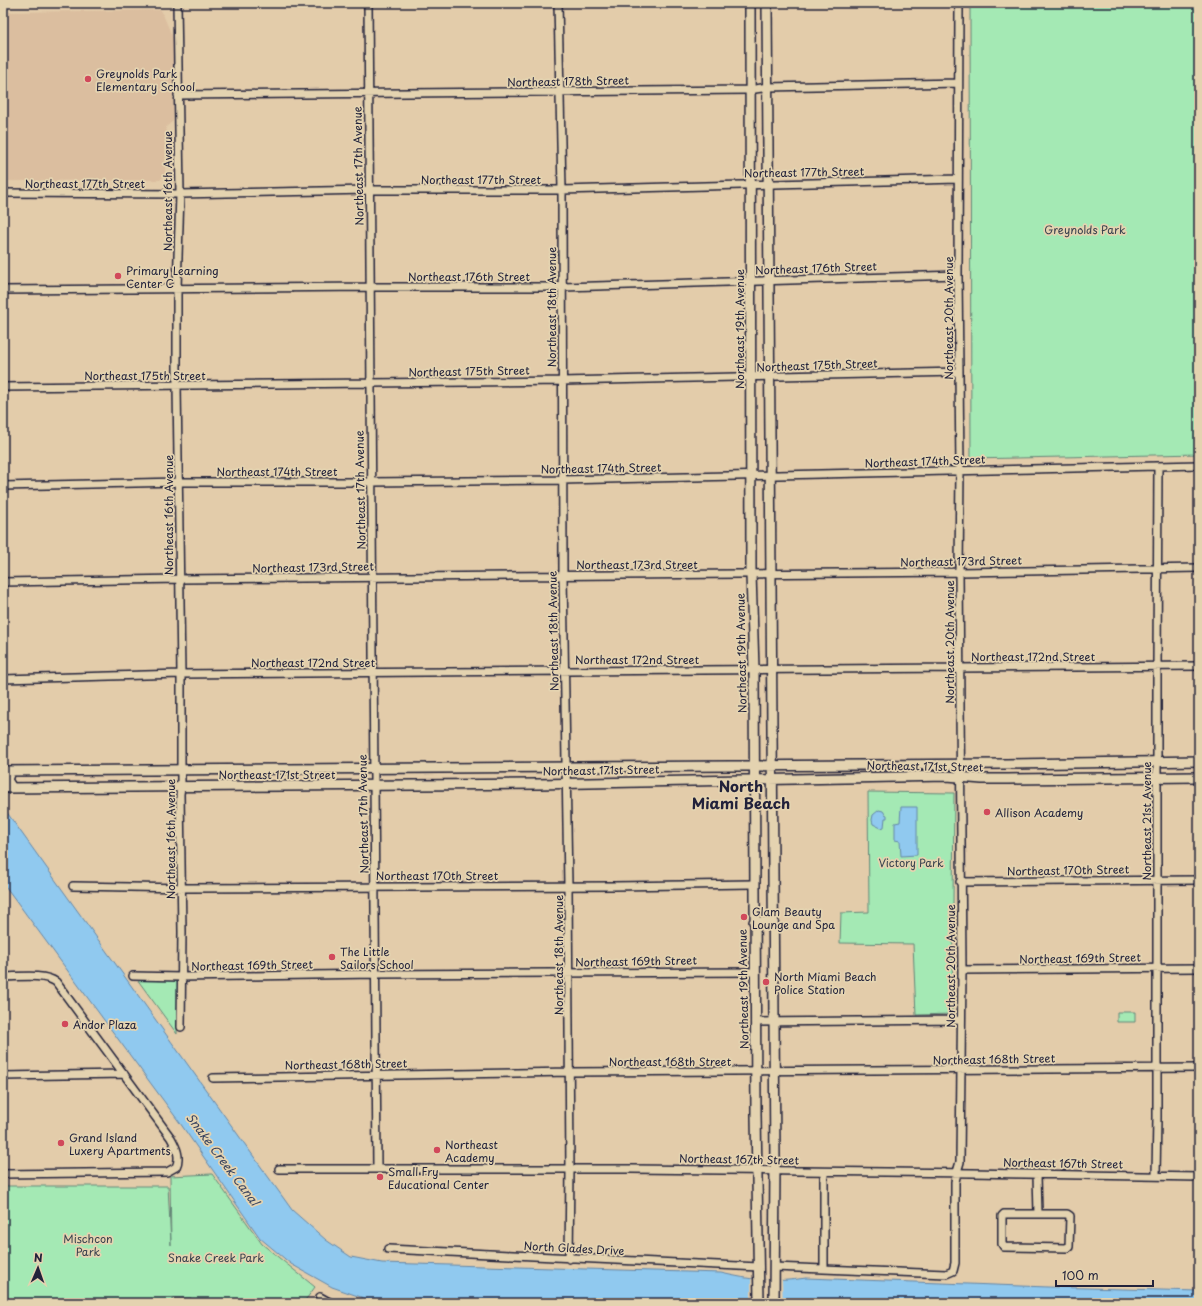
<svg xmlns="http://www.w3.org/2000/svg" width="1202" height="1306" font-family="'Playpen Sans',sans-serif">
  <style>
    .built { fill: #dbbe9f }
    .green { fill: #a4e9b4; stroke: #638678 }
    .water { fill: #90c9ef; stroke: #6486a7 }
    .pier { fill: #e3ccaa }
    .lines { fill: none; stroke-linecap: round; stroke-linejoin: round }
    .street-casing { stroke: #22223b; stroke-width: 10 }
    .secondary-casing { stroke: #22223b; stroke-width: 12 }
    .street { stroke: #e4d3b0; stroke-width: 7 }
    .secondary { stroke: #e4d3b0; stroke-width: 9 }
    .poi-dot { fill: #d1495b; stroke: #e4d3b0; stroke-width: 1.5 }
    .labels { text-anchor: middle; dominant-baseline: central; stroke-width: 3.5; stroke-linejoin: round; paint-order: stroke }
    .poi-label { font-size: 11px; fill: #22223b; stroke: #e4d3b0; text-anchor: start }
    .street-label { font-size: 11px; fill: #22223b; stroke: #e4d3b0 }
    .park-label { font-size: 11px; fill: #36404d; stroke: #e4d3b0 }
    .water-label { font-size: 12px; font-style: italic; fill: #38435f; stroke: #e4d3b0 }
    .district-label { font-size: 15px; font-weight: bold; fill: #22223b; stroke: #e4d3b0 }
  </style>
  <rect width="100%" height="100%" fill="#e3ccaa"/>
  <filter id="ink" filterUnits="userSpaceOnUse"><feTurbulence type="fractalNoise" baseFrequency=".025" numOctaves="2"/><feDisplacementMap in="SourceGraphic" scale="8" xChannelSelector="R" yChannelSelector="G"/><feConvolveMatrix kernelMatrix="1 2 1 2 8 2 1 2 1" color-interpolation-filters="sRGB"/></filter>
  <g filter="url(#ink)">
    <path class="built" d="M161 10 173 38V121L166 127 165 175 160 180 7 181 3 178V14L8 12Z"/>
    <path class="green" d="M970 3H1199V454L971 459Z
      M868 792 954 793 952 1014 916 1015 913 944 840 943 841 913 869 912Z
      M137 979 178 980 177 1034Z
      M1117 1012H1135V1022H1117Z
      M212 1174 262 1244 315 1287 307 1298 301 1303H192L191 1298H173L172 1303H3V1186H168L171 1245 170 1176Z"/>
    <path class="water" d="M3 807 292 1210 326 1240 351 1257 382 1263 721 1273C751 1280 775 1283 806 1278L1048 1287 1199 1291V1303H378L332 1287 291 1264 260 1238 180 1123 3 883Z
      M901 807H917V855L901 856 900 841 895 840V823L900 822Z
      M879 810 883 811 885 814 887 815V818H885L884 827 881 828 873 824 872 820 873 815Z"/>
    <path class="pier" d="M751 1279 782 1280 783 1303H751Z"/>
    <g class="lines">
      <g class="street-casing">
        <path id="street" d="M177 3 180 194 177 288V386L181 674V787L180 794 182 932 181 1027
          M368 3 377 1169
          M558 3 562 190 563 576 568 886 570 1170 569 1259
          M178 95 749 90 768 87 958 83
          M3 193 180 194 369 190H562L958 179
          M3 290 371 287H563L958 275
          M3 387 562 381 959 372
          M3 486 179 482H371L562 480 1199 465
          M3 582 180 579 959 572 1199 568
          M3 679 181 674 1199 666
          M960 882 1199 880
          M73 886 186 888 614 886 754 884
          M962 970 1199 968
          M133 976 181 977 375 974 755 972
          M3 977C18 977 44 973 56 982L171 1138C176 1147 181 1157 176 1167L167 1172 3 1174
          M755 1022 961 1020
          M3 1076 124 1074
          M213 1078 570 1072 1199 1068
          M279 1169H631L972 1173 1199 1177
          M1037 1174 1038 1214
          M1156 1176 1157 1117V666L1158 466
          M1004 1214H1067L1070 1216 1069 1247 1067 1248 1004 1247 1002 1244V1216Z
          M388 1249 759 1267
          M774 1267 946 1274 953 1271 955 1263V1182L957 1172 960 1162 962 970 959 572 960 470 958 275 959 3
          M824 1269V1172
          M320 1297 331 1303"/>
      </g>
      <g class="secondary-casing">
        <path id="secondary" d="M750 3 751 574 754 669 756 1115 759 1303
          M767 3 775 1163 774 1303
          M3 771 1006 764 1199 761
          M12 771 9 774 7 780 12 788
          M3 788 538 784 947 776 982 779H1008L1199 777
          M754 922H773"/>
      </g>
      <use href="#street" class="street"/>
      <use href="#secondary" class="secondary"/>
    </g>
  </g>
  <g class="poi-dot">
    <circle cx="88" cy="79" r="4"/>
    <circle cx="118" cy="276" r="4"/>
    <circle cx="987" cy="812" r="4"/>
    <circle cx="744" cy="917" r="4"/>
    <circle cx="332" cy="957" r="4"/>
    <circle cx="766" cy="982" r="4"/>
    <circle cx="65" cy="1024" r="4"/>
    <circle cx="61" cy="1143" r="4"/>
    <circle cx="437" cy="1150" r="4"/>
    <circle cx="380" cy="1177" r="4"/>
  </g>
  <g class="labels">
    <g class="poi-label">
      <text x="96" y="73">Greynolds Park<tspan x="96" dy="13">Elementary School</tspan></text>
      <text x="126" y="270">Primary Learning<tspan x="126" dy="13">Center C</tspan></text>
      <text x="995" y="812">Allison Academy</text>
      <text x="752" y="911">Glam Beauty<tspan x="752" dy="13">Lounge and Spa</tspan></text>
      <text x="340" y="951">The Little<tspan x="340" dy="13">Sailors School</tspan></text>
      <text x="774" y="976">North Miami Beach<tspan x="774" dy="13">Police Station</tspan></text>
      <text x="73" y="1024">Andor Plaza</text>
      <text x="69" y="1137">Grand Island<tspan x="69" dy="13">Luxery Apartments</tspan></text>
      <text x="445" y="1144">Northeast<tspan x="445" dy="13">Academy</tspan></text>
      <text x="388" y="1171">Small Fry<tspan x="388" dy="13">Educational Center</tspan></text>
    </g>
    <g class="street-label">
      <text transform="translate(568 81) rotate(-1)">Northeast 178th Street</text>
      <text transform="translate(358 166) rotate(-91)">Northeast 17th Avenue</text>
      <text transform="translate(804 172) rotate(-1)">Northeast 177th Street</text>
      <text x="481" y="179">Northeast 177th Street</text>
      <text x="85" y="183">Northeast 177th Street</text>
      <text transform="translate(167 191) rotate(-90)">Northeast 16th Avenue</text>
      <text transform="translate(816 268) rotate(-2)">Northeast 176th Street</text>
      <text x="469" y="276">Northeast 176th Street</text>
      <text transform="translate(551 307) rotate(-90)">Northeast 18th Avenue</text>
      <text transform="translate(948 318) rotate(-90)">Northeast 20th Avenue</text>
      <text transform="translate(739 329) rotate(-90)">Northeast 19th Avenue</text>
      <text transform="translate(817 365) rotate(-2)">Northeast 175th Street</text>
      <text transform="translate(469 371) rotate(-1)">Northeast 175th Street</text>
      <text x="145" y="375">Northeast 175th Street</text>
      <text transform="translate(925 461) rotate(-2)">Northeast 174th Street</text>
      <text transform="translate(601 468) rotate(-1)">Northeast 174th Street</text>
      <text x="277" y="471">Northeast 174th Street</text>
      <text transform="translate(360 490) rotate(-91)">Northeast 17th Avenue</text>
      <text transform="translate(168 515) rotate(-90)">Northeast 16th Avenue</text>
      <text transform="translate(961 561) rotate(-1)">Northeast 173rd Street</text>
      <text x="637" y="564">Northeast 173rd Street</text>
      <text transform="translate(313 567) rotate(-1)">Northeast 173rd Street</text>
      <text transform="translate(553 631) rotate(-91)">Northeast 18th Avenue</text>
      <text transform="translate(949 642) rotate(-90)">Northeast 20th Avenue</text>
      <text transform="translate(741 653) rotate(-91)">Northeast 19th Avenue</text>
      <text x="1033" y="656">Northeast 172nd Street</text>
      <text x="637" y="659">Northeast 172nd Street</text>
      <text x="313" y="662">Northeast 172nd Street</text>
      <text transform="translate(925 766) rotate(1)">Northeast 171st Street</text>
      <text transform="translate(601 770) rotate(-1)">Northeast 171st Street</text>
      <text x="277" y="774">Northeast 171st Street</text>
      <text transform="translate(363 814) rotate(-91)">Northeast 17th Avenue</text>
      <text transform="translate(1146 821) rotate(-90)">Northeast 21st Avenue</text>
      <text transform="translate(170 839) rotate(-90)">Northeast 16th Avenue</text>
      <text transform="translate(1068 870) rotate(-1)">Northeast 170th Street</text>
      <text x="437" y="875">Northeast 170th Street</text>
      <text transform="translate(558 955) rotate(-90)">Northeast 18th Avenue</text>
      <text transform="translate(1080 958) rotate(-1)">Northeast 169th Street</text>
      <text transform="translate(636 961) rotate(-1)">Northeast 169th Street</text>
      <text transform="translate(252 965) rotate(-1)">Northeast 169th Street</text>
      <text transform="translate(950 966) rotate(-90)">Northeast 20th Avenue</text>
      <text transform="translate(743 989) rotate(-91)">Northeast 19th Avenue</text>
      <text transform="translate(994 1059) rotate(-1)">Northeast 168th Street</text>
      <text x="670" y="1061">Northeast 168th Street</text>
      <text transform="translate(346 1064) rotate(-1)">Northeast 168th Street</text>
      <text transform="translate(739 1159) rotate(1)">Northeast 167th Street</text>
      <text transform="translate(1063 1163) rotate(1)">Northeast 167th Street</text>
      <text transform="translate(574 1248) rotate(3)">North Glades Drive</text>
    </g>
    <g class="park-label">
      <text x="1085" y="229">Greynolds Park</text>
      <text x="911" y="862">Victory Park</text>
      <text x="88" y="1238">Mischcon<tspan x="88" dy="13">Park</tspan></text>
      <text x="216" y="1257">Snake Creek Park</text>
    </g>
    <g class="water-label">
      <text transform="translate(223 1159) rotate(53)">Snake Creek Canal</text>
    </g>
    <g class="district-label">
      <text x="741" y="785">North<tspan x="741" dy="17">Miami Beach</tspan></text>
    </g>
  </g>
  <rect width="1202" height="1306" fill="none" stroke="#e4d3b0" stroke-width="16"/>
  <rect x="8" y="8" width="1186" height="1290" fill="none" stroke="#22223b" stroke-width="1.5" filter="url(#ink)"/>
  <g transform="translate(38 1268) rotate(2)" stroke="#e4d3b0" stroke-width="3" paint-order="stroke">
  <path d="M0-3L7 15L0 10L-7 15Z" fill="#22223b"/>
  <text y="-6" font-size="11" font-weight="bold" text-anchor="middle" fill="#22223b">N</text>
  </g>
  <path d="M1056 1280v6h97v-6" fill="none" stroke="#22223b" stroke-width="2"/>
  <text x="1062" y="1280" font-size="12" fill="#22223b" stroke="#e4d3b0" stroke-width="3" paint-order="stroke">100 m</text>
</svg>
